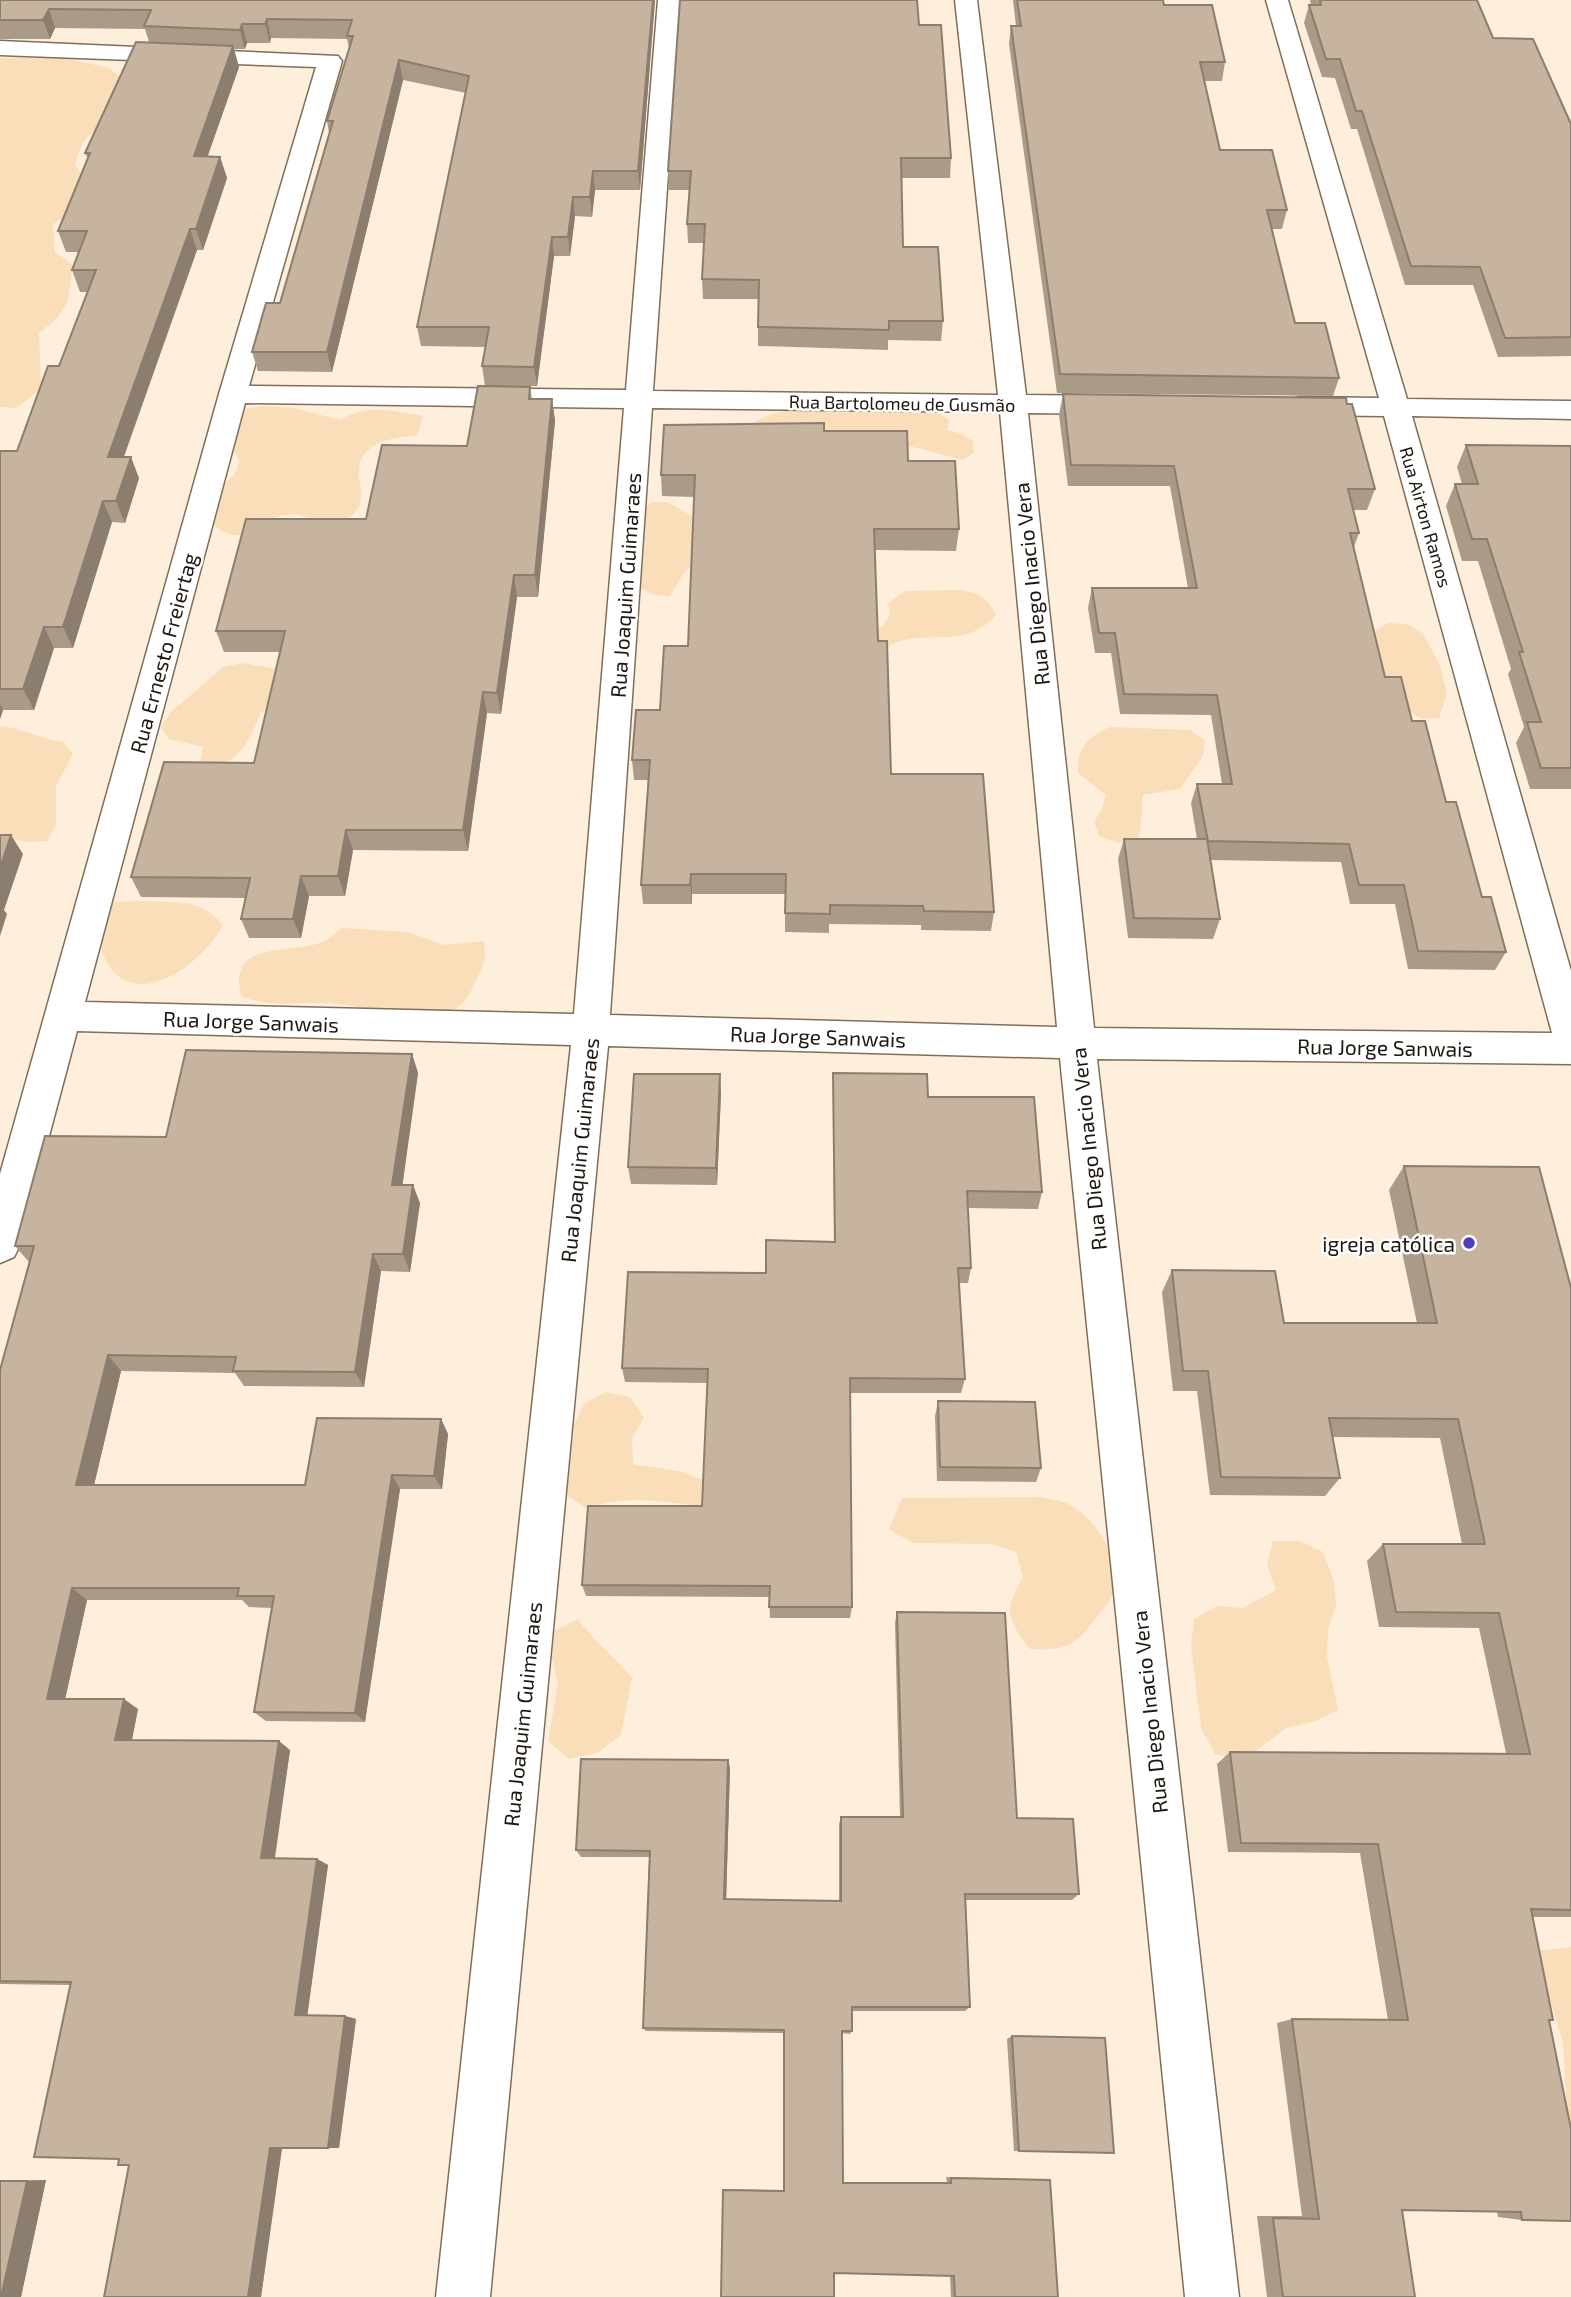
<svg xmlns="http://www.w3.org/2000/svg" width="1571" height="2297" font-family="'Exo 2',sans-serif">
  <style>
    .green { fill: #faddb9 }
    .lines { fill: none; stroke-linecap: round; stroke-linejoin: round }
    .minor-casing { stroke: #7f6e5a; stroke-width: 3 }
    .minor { fill: #fff; fill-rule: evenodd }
    .wall { fill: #aa9b88 }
    .shaded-wall { fill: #8b7e6f }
    .building { fill: #c6b49e; stroke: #8b7e6f; stroke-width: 2 }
    .poi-dot { fill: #5040b7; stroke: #fff; stroke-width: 2.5 }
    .labels { text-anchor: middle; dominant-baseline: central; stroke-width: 5; stroke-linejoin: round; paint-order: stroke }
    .far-street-label { font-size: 18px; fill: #1f1810; stroke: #fff }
    .street-label { font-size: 21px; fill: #1f1810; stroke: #fff }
    .poi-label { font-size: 21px; fill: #1f1810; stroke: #fff; text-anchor: end }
  </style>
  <rect width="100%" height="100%" fill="#feefdd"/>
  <path class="green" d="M61 57 109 68 122 79 112 122C88 134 83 137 75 164L83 177 76 211 53 224 55 252 72 264C70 301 70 310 39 333L41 389 17 408 0 407V58Z
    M261 406 294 408 340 420C367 403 393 411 423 416L417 436C396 436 360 442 359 470 358 486 368 502 352 515 332 531 305 511 284 515 273 517 266 527 257 532 239 541 215 533 208 515L217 493 236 472 239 461 230 441 232 419 244 409Z
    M868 408C895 408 927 402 949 420L947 430 962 434 973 441 974 453 963 460 913 447 748 427C767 412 799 406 824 410 841 412 851 415 868 408Z
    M651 502H668L693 517V564L683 574 670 596 653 595 639 587 638 515Z
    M960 590C978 593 988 597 996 615 962 654 922 624 883 649L866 628 882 627 890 615 888 603 905 591Z
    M1388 623 1407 624 1423 633 1441 668 1447 694 1439 718 1421 719 1405 709 1388 684 1375 655V631Z
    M243 663 278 669 279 704 261 712C250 741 241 759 212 770L200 761 203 747 169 739 161 727 170 713 223 667Z
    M0 726C22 728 41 739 64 742L73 754 56 786V825L47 841 27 842 0 836Z
    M1110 727 1191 730 1205 741 1203 756 1180 789 1143 795C1141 811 1143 824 1138 839L1118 843 1099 836 1094 822 1102 809 1106 795 1078 773C1076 749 1089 736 1110 727Z
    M145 901C177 903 201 898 223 925 204 963 134 1016 105 959 96 942 101 920 109 902Z
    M342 928 408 932 444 945 484 941C487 960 484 964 476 981 472 989 466 1002 458 1007 429 1024 357 1004 325 1003 293 1001 273 1009 241 996 227 937 291 957 324 941 331 938 336 932 342 928Z
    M606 1392 630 1397 644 1417 632 1439 633 1464 683 1472 710 1483 708 1507C664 1502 629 1494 585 1508L567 1495 574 1425 584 1404Z
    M1040 1497C1048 1499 1059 1500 1066 1503 1097 1517 1122 1561 1113 1594 1110 1603 1100 1612 1094 1620 1074 1647 1063 1651 1030 1649 1007 1619 1003 1611 1023 1578L1016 1552 991 1544 913 1543 889 1529 902 1498Z
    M1273 1541H1300L1323 1552 1334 1581 1336 1606 1328 1630 1327 1656 1338 1710 1313 1722 1286 1728 1243 1761 1215 1754 1201 1728 1191 1646 1194 1619 1217 1606 1243 1608 1276 1590 1267 1564Z
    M578 1619C594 1642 615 1656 632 1678L621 1735 597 1753 569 1759 548 1741 558 1684 552 1658 554 1631Z
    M1571 1947V2129L1567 2110 1563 2043 1536 1951Z"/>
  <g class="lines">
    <g class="minor-casing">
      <path id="minor" d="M658 0H680L653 391 998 395 955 0H977L1026 395 1113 396 1123 399 1127 405 1123 411 1113 414 1028 413 1094 1028 1552 1033 1384 416 1299 415 1289 412 1285 406 1289 400 1299 397 1379 398 1266 0H1288L1407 399 1571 401V419L1412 416 1571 971V1064L1097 1059 1239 2297H1185L1060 1058 608 1046 490 2297H436L571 1045 77 1031 20 1245 14 1257 0 1263V1174L219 394 316 67 0 55V41L338 56 342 61 249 386 626 390ZM245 403 624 408 574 1014 85 1002ZM652 408 1000 412 1057 1027 610 1015Z"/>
    </g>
    <use href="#minor" class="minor"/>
  </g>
  <path class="wall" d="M0 0H655L640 190H595L592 217 575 216 570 256H554L537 386H485L482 366 485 347 421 346 417 327 466 93 403 80 332 372 258 371 252 352 280 303 329 133 327 121 349 48 347 39 271 38 270 43H247L245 49H234L239 67 207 157H220L227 178 203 250H197L124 457 139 478 125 523 112 522 73 648H54L34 710H3L0 719V451H17L59 366 88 292H80L72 270 79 252H66L58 231 88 159 85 153 149 42 145 29 55 28 50 39H0Z
    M1013 0H1163L1164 5 1225 62 1222 81H1204L1220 150 1287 210 1282 229H1272L1295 323 1339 378 1333 396 1057 393 1009 44 1011 26H1016Z
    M1310 0H1477L1493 38 1571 124V356L1498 357 1473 285H1405L1357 129H1351L1335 78 1322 77 1304 23 1309 5H1311Z
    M919 25 951 158 950 178H901L903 247 943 321 941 341 888 340V350L758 346V299H703L702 279 704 243H688L687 224 689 190H669L668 171Z
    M530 387 532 399H552L555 421 538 597H517L501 714 487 713 468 851 353 850 345 896H309L301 938H249L241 919 245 898 141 897 131 877 254 763 280 652H224L216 631 467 446Z
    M1063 394 1375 489 1367 510H1353L1359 533 1354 547 1385 677 1412 721 1446 802 1482 897 1506 952 1495 970 1408 969 1395 904H1350L1341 862 1211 860 1220 919 1213 939 1128 938 1118 859 1124 839H1197L1191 803 1197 784H1222L1211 715 1120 714 1111 653H1095L1088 608 1092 588H1188L1170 486H1068L1059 415Z
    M824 431 908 461 959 529 956 551 875 550 878 641 891 774 994 912 991 931 921 930V925L829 924V933L785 932V894H692V904H643L641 885 648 780H634L632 760 660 710 688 646 694 497 662 496 661 475Z
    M1466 445 1571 446V789H1530L1516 743 1524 727 1508 674 1511 669 1478 561H1462L1446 506 1455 484H1462L1457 467Z
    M412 1054 418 1073 402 1185 420 1203 410 1272 381 1271 364 1387 244 1386 235 1373 121 1371 94 1485H305L441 1419 448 1434 442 1489H400L365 1722 266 1721 254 1712 272 1608 249 1607 242 1600H87L65 1699 138 1709 132 1740 290 1750 274 1858 317 1859 328 1865 307 2015 345 2016 356 2019 339 2148H282L261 2297 129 2165 119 2159 70 1985 0 1984V1370L29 1262 15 1246 166 1137Z
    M833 1073 928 1097 1042 1192 1038 1209 968 1208 971 1268 968 1283H959L965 1379 961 1393H850L852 1607 850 1618H770L769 1597 586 1596 582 1585 702 1506 707 1383 625 1382 622 1368 766 1273 834 1242Z
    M721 1093 717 1185 631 1184 628 1167Z
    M1404 1166 1571 1288V1917H1532L1553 2020 1549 2021 1522 2220 1498 2217 1497 2211 1402 2210 1415 2297H1267L1257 2216H1302L1277 2023 1292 2019 1388 2020 1360 1853 1228 1852 1217 1764 1230 1752 1506 1753 1479 1628 1379 1627 1367 1561 1383 1544H1462L1440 1438 1333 1437 1340 1478 1325 1496 1210 1495 1197 1391H1173L1162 1292 1172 1270 1284 1323H1417L1389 1190Z
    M938 1401 1041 1468 1036 1482 937 1481 935 1416Z
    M897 1612 1017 1818 1079 1894 1072 1900H966L970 2007 965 2011H852V2031L850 2034 842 2033 843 2182H947L946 2177 1050 2180 1058 2297H951L950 2276 723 2190 725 2189 784 2190V2033L646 2031 643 2028 649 1857H581L576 1850 730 1768 726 1899 839 1901V1824L841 1817H900L895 1623Z
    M1012 2036 1114 2153 1014 2151 1007 2039Z
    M0 2180H46L21 2297H0Z"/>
  <path class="shaded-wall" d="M653 0H655L640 190 638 171Z
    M49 9 55 28 50 39 43 20Z
    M267 19 271 38 270 43 265 24Z
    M242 24 247 43 245 49 240 30Z
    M233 46 239 67 200 178 194 156Z
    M399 60 403 80 332 372 327 352Z
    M220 157 227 178 203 250 196 229Z
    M593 171 595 190 592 217 590 197Z
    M573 197 575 216 570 256 568 237Z
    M190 229 197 250 116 478 108 457Z
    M552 237 554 256 537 386 534 367Z
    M552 399 555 421 538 597 535 575Z
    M131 457 139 478 125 523 116 501Z
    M103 501 112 522 73 648 63 627Z
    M514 575 517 597 501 714 497 693Z
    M44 627 54 648 34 710 23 689Z
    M483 692 487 713 468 851 463 830Z
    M0 703 3 710 0 719Z
    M346 830 353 850 345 896 338 876Z
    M11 835 23 854 4 910 7 914 0 936V868Z
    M691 874 692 894V904L690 885Z
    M301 876 309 896 301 938 293 919Z
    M412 1054 418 1073 400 1203 392 1185Z
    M720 1074 721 1093 717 1185 716 1168Z
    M413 1185 420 1203 410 1272 403 1254Z
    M373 1254 381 1271 364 1387 355 1372Z
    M108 1355 121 1371 91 1498 76 1485Z
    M441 1419 448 1434 442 1489 434 1476Z
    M392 1475 400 1489 365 1722 355 1713Z
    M72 1588 87 1600 63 1709 47 1699Z
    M124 1699 138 1709 130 1749 115 1740Z
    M279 1741 290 1750 274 1865 261 1858Z
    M728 1760 730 1768 726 1905 724 1899Z
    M317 1859 328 1865 307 2018 295 2015Z
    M345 2016 356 2019 339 2148H328Z
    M270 2148H282L261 2297H248Z
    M46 2180 21 2297H1L27 2181Z"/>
  <path class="building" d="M0 0H653L638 171H593L590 197H573L568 237H552L534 367 482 366 489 327H417L469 76 399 60 327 352H252L266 303H280L333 121H327L353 36H347L352 20 267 19 265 24H242L240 30 144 26 151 10 49 9 43 20H0Z
    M680 0H917L919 25H941L951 158H901L903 247H938L943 321H889V330L758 327 759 280 702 279 705 224H687L691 171H668Z
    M1017 0H1163L1164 5H1212L1225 62H1200L1220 150H1272L1287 210H1267L1295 323H1325L1339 378 1060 374 1011 26H1021Z
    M1320 0H1477L1493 38 1533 39 1571 124V337L1505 338 1480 267 1411 266 1362 111H1356L1340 59H1326L1309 5H1321Z
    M136 42 233 46 194 156 220 157 196 229H190L108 457H131L116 501H103L63 627H44L23 689H0V451H17L48 366H59L96 270H72L87 231H58L90 153H85Z
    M478 386 530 387 529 399H552L535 575H514L497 693 483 692 463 830H346L338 876H301L293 919H241L250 878 131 877 164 762 254 763 285 631H216L246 519H366L382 445 467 446Z
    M1063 394 1346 398 1347 404H1352L1375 489H1348L1359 533H1350L1385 677H1401L1412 721H1425L1446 802H1456L1482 897H1491L1506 952 1418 951 1404 885H1359L1349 844 1208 841 1197 784H1232L1217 695 1124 694 1115 633H1099L1092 588H1197L1174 466 1071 465Z
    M824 423V431H907L908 461H955L959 529H874L878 641H887L891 774H983L994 912 924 911 923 906 830 905V914L785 913 786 874H691L690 885H641L650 760H632L636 710H660L664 646H688L695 475H661L664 425Z
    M1466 445 1571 446V768H1541L1527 722H1541L1519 652H1523L1487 539H1472L1455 484H1478Z
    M0 835H11L0 868Z
    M1124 839H1207L1220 919 1134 918Z
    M186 1050 412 1054 392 1185H413L403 1254H373L355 1372 233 1371 236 1357 108 1355 76 1485H305L317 1418 441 1419 434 1476 392 1475 355 1713 254 1712 274 1596H237L239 1588H72L47 1699H124L115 1740 279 1741 261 1858 317 1859 295 2015 345 2016 328 2148H270L248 2297H104L129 2165H118L119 2159 34 2157 71 1982 0 1981V1370L34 1246H15L45 1136 166 1137Z
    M833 1073 927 1074 928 1097H1034L1042 1192 967 1191 971 1268H958L965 1379 850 1378 852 1607H769L770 1586 582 1585 588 1506H702L708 1369 622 1368 628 1272 766 1273V1240L835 1242Z
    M634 1074H720L716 1168 628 1167Z
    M1404 1166 1539 1167 1571 1288V1910L1531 1909 1553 2020H1549L1571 2129V2221L1522 2220 1521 2212 1402 2210 1415 2297H1283L1273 2218 1319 2219 1292 2019 1408 2020 1378 1844 1241 1843 1230 1752 1530 1754 1499 1613 1396 1612 1383 1544H1485L1458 1419 1329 1418 1340 1478 1221 1477 1208 1371H1183L1172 1270 1275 1271 1284 1323H1437Z
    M938 1401 1035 1402 1041 1468 940 1467Z
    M897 1612 1005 1613 1017 1818 1073 1819 1079 1894H965L970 2007H852V2031H842L843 2183H951V2178L1050 2180 1058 2297H955L954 2276 834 2273V2297H721L723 2190 784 2191V2030L643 2028 650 1851 576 1850 581 1759 728 1760 724 1899 841 1901V1817H903Z
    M1012 2036 1105 2038 1114 2153 1019 2151Z
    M0 2181H27L1 2297H0Z"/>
  <circle class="poi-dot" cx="1469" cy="1243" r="7"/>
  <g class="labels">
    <g class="far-street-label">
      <text transform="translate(902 403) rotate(1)">Rua Bartolomeu de Gusmão</text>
      <text transform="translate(1426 517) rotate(74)">Rua Airton Ramos</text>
    </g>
    <g class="street-label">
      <text transform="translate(1031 584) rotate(-96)">Rua Diego Inacio Vera</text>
      <text transform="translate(625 585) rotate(-86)">Rua Joaquim Guimaraes</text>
      <text transform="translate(163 653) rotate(-75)">Rua Ernesto Freiertag</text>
      <text transform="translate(251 1021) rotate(2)">Rua Jorge Sanwais</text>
      <text transform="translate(818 1036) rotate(2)">Rua Jorge Sanwais</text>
      <text transform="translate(1385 1047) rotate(1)">Rua Jorge Sanwais</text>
      <text transform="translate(1088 1149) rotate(-96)">Rua Diego Inacio Vera</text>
      <text transform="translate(579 1150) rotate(-84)">Rua Joaquim Guimaraes</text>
      <text transform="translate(1149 1712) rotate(-96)">Rua Diego Inacio Vera</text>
      <text transform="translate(522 1714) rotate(-84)">Rua Joaquim Guimaraes</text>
    </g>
    <g class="poi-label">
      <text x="1455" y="1243">igreja católica</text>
    </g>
  </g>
</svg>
